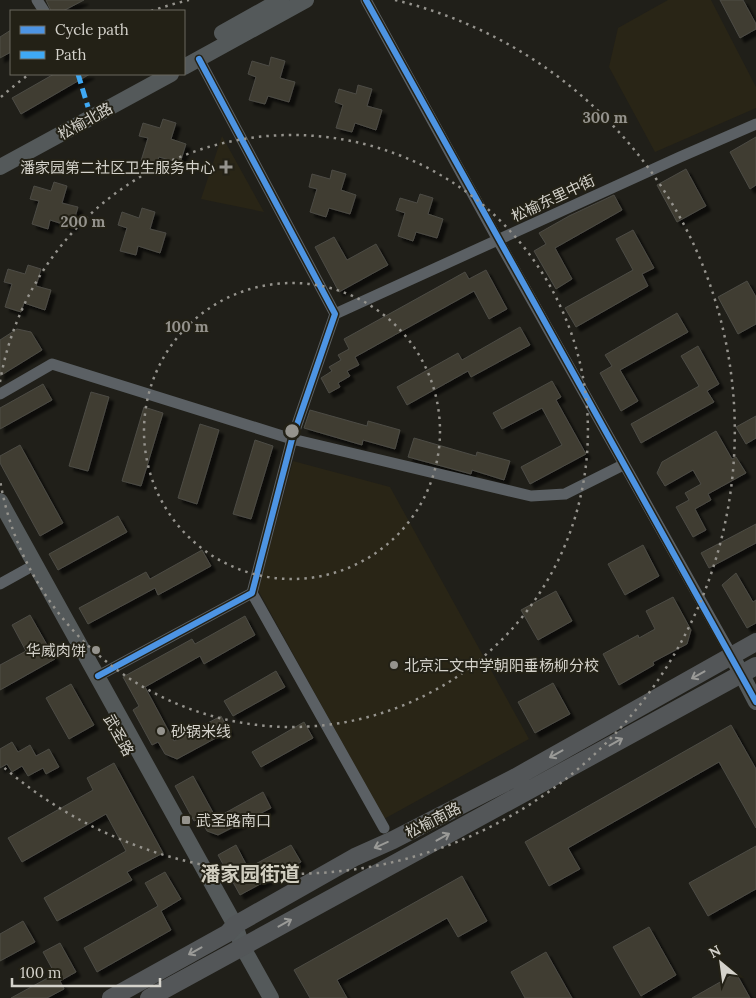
<svg xmlns="http://www.w3.org/2000/svg" width="756" height="998" font-family="Lora,'Noto Sans SC',serif">
  <style>
    .built { fill: #292516 }
    .building { fill: #413e32; stroke: #4c4b45; filter: url(#shadow) }
    .lines { fill: none; stroke-linecap: round; stroke-linejoin: round }
    .street { stroke: #5b6064; stroke-width: 11 }
    .secondary { stroke: #54595a; stroke-width: 16 }
    .primary { stroke: #535658; stroke-width: 18 }
    .quiet { stroke: #3fa9f5; stroke-width: 5; stroke-dasharray: 10 5; stroke-linecap: butt }
    .cycleway-casing { stroke: #232116; stroke-width: 9 }
    .cycleway { stroke: #4d94e3; stroke-width: 6 }
    .oneway { stroke: #9a9a97 }
    .ring { fill: none; stroke: #95938d; stroke-width: 2.5; stroke-dasharray: 2.5 5 }
    .poi-dot { fill: #95938d; stroke: #232116; stroke-width: 2 }
    .labels { text-anchor: middle; dominant-baseline: central; stroke-width: 4; stroke-linejoin: round; paint-order: stroke }
    .street-label { font-size: 15px; fill: #d4d2cb; stroke: #232116 }
    .poi-label { font-size: 15px; fill: #d4d2cb; stroke: #232116; text-anchor: start }
    .district-label { font-size: 20px; font-weight: bold; fill: #d1cec0; stroke: #232116 }
    .centre { fill: #95938d; stroke: #232116; stroke-width: 2.5 }
    .ring-label { font-size: 15px; text-anchor: middle; font-weight: bold; fill: #95938d; stroke: #232116; stroke-width: 4; stroke-linejoin: round; paint-order: stroke }
  </style>
  <defs>
    <filter id="shadow"><feDropShadow dx="4.5" dy="4.5" stdDeviation="1" flood-color="#0009"/></filter>
  </defs>
  <rect width="100%" height="100%" fill="#201f19"/>
  <path class="built" d="M668 0H711L756 87V108L655 152 609 67 618 28Z
    M222 136 264 212 201 199Z
    M293 461 390 487 529 739 384 819 258 590Z"/>
  <path class="building" d="M46 0H84L63 11H51Z
    M720 0H743L756 24V29L740 38Z
    M11 30V52L0 58V37Z
    M271 57 285 61 280 78 295 82 289 102 268 96 265 104 249 100 256 77 248 74 252 61 269 66Z
    M54 74H90L21 114 12 98Z
    M358 85 372 89 367 106 382 110 376 130 355 123 352 132 336 128 343 105 335 102 339 89 356 94Z
    M163 119 176 123 171 139 186 144 180 163 159 157 156 166 141 161 148 138 139 136 143 123 160 128Z
    M756 137V185L750 189 730 152Z
    M686 169 706 206 677 222 657 185Z
    M332 170 346 174 341 190 356 195 350 214 329 208 326 217 310 212 317 189 309 187 312 174 330 179Z
    M54 182 67 186 62 203 78 207 72 227 50 220 48 229 32 224 39 201 30 199 34 186 51 191Z
    M420 194 433 198 428 214 443 219 437 238 416 232 413 241 398 236 405 213 396 210 400 198 417 203Z
    M614 195 622 210 555 248 572 279 556 289 534 251 546 244 539 233 569 216Z
    M142 208 155 212 150 229 166 233 160 253 138 246 136 255 120 251 127 228 118 225 122 212 139 218Z
    M633 230 654 268 642 274 648 286 576 327 565 308 633 270 616 239Z
    M334 237 347 260 376 244 388 265 339 292 315 247Z
    M28 265 41 269 36 286 51 290 45 310 24 303 21 312 5 307 12 284 4 282 8 269 25 274Z
    M486 270 507 309 489 319 474 291 355 357 359 365 347 371 350 376 338 383 340 387 329 393 321 378 332 371 329 367 341 360 338 355 349 349 344 339 465 272 469 279Z
    M747 281 756 297V324L738 334 718 297Z
    M677 313 688 332 620 370 638 401 621 411 600 373 612 366 605 355Z
    M520 327 530 345 471 377 468 371 407 405 397 387 458 353 462 360Z
    M17 329 31 332 42 350 0 376V340Z
    M698 346 719 384 707 391 714 402 641 443 631 424 699 386 681 356Z
    M552 381 561 397 556 400 586 454 530 484 521 467 562 445 542 408 502 429 493 413Z
    M43 384 52 400 0 429V408Z
    M91 392 109 397 88 471 69 466Z
    M144 407 163 413 141 486 122 481Z
    M310 410 367 426 368 421 400 430 395 449 363 440 362 445 304 428Z
    M756 416V438L746 444 736 427Z
    M200 424 219 430 197 504 178 498Z
    M716 431 732 459 736 457 746 473 708 494 711 500 695 509 706 530 693 537 676 507 689 500 685 493 701 484 693 470 665 486 657 473 662 462Z
    M414 438 476 456 477 452 510 461 504 480 472 470 471 474 408 457Z
    M255 440 273 446 251 519 233 514Z
    M20 445 63 523 40 536 0 463V456Z
    M118 516 127 532 58 570 49 554Z
    M756 524V543L709 568 701 553Z
    M643 545 659 576 625 595 608 564Z
    M202 550 211 566 158 595 155 588 88 624 79 608 146 572 150 579Z
    M736 573 753 602 756 600V623L747 628 722 585Z
    M556 591 572 621 538 640 521 610Z
    M673 597 691 630 687 644 653 662 654 665 619 685 603 654 638 635 639 638 655 629 646 611Z
    M30 615 55 659 0 690V665L26 651 12 625Z
    M245 616 255 635 204 664 200 656 145 687 174 741 221 716 229 731 177 759 165 754 158 742 152 745 133 710 139 706 123 677 192 639 195 644Z
    M276 671 285 687 233 716 224 701Z
    M553 683 570 714 535 733 518 702Z
    M71 684 94 725 69 739 46 698Z
    M304 722 313 738 261 767 252 752Z
    M731 725 756 769V828L719 762 568 848 580 869 549 886 525 842Z
    M12 742 18 752 30 745 36 756 49 749 59 767 46 774 43 768 28 776 22 766 12 772 7 764 0 768V749Z
    M114 763 163 853 127 872 132 880 57 921 44 898 126 851 106 814 22 862 8 838 93 790 87 778Z
    M193 776 216 818 263 792 271 808 218 835 207 831 200 818 194 821 175 786Z
    M236 845 248 868 291 845 301 862 240 895 218 855Z
    M756 846V889L708 916 689 883Z
    M165 872 181 899 161 911 171 930 97 972 84 948 158 906 145 883Z
    M462 876 487 921 458 937 447 918 337 980 347 998H310L294 970Z
    M23 921 35 942 0 961V934Z
    M649 927 676 975 641 996 613 947Z
    M60 943 76 972 60 981 64 989 47 998H11L55 974 43 952Z
    M546 952 572 998H525L511 972Z
    M736 973 750 998H692Z"/>
  <g class="lines">
    <path class="street" d="M37 0 44 11
      M366 0 498 240 732 656
      M335 314 680 157 756 124
      M0 394 52 364 292 439 531 496 565 494 623 465
      M0 584 27 569
      M252 593 384 828
      M98 676 252 593 292 439 335 314 199 59"/>
    <path class="secondary" d="M222 33 281 0
      M184 67 306 0
      M0 167 171 74
      M0 501 235 925 242 946 271 998
      M732 656 756 702"/>
    <path class="primary" d="M111 998 228 933 235 925 355 857 393 840 516 777 756 642
      M149 998 756 666"/>
    <path class="quiet" d="M78 74 88 107"/>
    <g class="cycleway-casing">
      <path id="cycleway" d="M366 0 756 702
        M98 676 252 593 292 439 335 314 199 59"/>
    </g>
    <use href="#cycleway" class="cycleway"/>
  </g>
  <defs><path id="oneway-shaft" d="M-6 0H5M1.5-3L5.5 0L1.5 3" fill="none" stroke-width="1.6" stroke-linecap="round" stroke-linejoin="round" transform="scale(1.25)"/></defs>
  <g class="oneway">
    <use href="#oneway-shaft" transform="translate(698 675) rotate(151)"/>
    <use href="#oneway-shaft" transform="translate(616 742) rotate(-29)"/>
    <use href="#oneway-shaft" transform="translate(556 754) rotate(151)"/>
    <use href="#oneway-shaft" transform="translate(443 837) rotate(-29)"/>
    <use href="#oneway-shaft" transform="translate(381 845) rotate(156)"/>
    <use href="#oneway-shaft" transform="translate(285 923) rotate(-29)"/>
    <use href="#oneway-shaft" transform="translate(195 951) rotate(151)"/>
  </g>
  <g class="ring">
    <circle cx="292" cy="431" r="148"/>
    <path d="M0 382A296 296 0 1 1 0 480"/>
    <path d="M1 97A443 443 0 0 1 28 75M151 11A443 443 0 0 1 189 0M395 0A443 443 0 1 1 1 765"/>
  </g>
  <g class="poi-dot">
    <path d="M223.5 159.5h5v5h5v5h-5v5h-5v-5h-5v-5h5z"/>
    <circle cx="96" cy="650" r="5"/>
    <circle cx="394" cy="665" r="5"/>
    <circle cx="161" cy="731" r="5"/>
    <rect x="181" y="815" width="10" height="10" rx="2.5"/>
  </g>
  <g class="labels">
    <g class="street-label">
      <text transform="translate(85 121) rotate(-29)">松榆北路</text>
      <text transform="translate(553 198) rotate(-25)">松榆东里中街</text>
      <text transform="translate(119 735) rotate(61)">武圣路</text>
      <text transform="translate(433 820) rotate(-27)">松榆南路</text>
    </g>
    <g class="poi-label">
      <text x="215" y="167" text-anchor="end">潘家园第二社区卫生服务中心</text>
      <text x="86" y="650" text-anchor="end">华威肉饼</text>
      <text x="404" y="665">北京汇文中学朝阳垂杨柳分校</text>
      <text x="171" y="731">砂锅米线</text>
      <text x="196" y="820">武圣路南口</text>
    </g>
    <g class="district-label">
      <text x="250" y="873">潘家园街道</text>
    </g>
  </g>
  <circle cx="292" cy="431" r="8" class="centre"/>
  <g class="ring-label">
    <text x="605" y="123">300 m</text>
    <text x="83" y="227">200 m</text>
    <text x="187" y="332">100 m</text>
  </g>
  <rect x="10" y="10" width="175" height="65" fill="#232116" stroke="#6a685e"/>
  <rect x="20" y="26" width="25" height="8" fill="#4d94e3" stroke="#6a685e"/>
  <text x="55" y="35" font-size="15" fill="#d4d2cb">Cycle path</text>
  <rect x="20" y="51" width="25" height="8" fill="#3fa9f5" stroke="#6a685e"/>
  <text x="55" y="60" font-size="15" fill="#d4d2cb">Path</text>
  <g transform="translate(721 963) rotate(331)" stroke="#232116" stroke-width="4" paint-order="stroke">
  <path d="M0-4L9 19L0 12L-9 19Z" fill="#d4d2cb"/>
  <text y="-8" font-size="14" font-weight="bold" text-anchor="middle" fill="#d4d2cb">N</text>
  </g>
  <path d="M12 978v8h148v-8" fill="none" stroke="#d4d2cb" stroke-width="2.5"/>
  <text x="20" y="978" font-size="15" fill="#d4d2cb" stroke="#232116" stroke-width="4" paint-order="stroke">100 m</text>
</svg>
